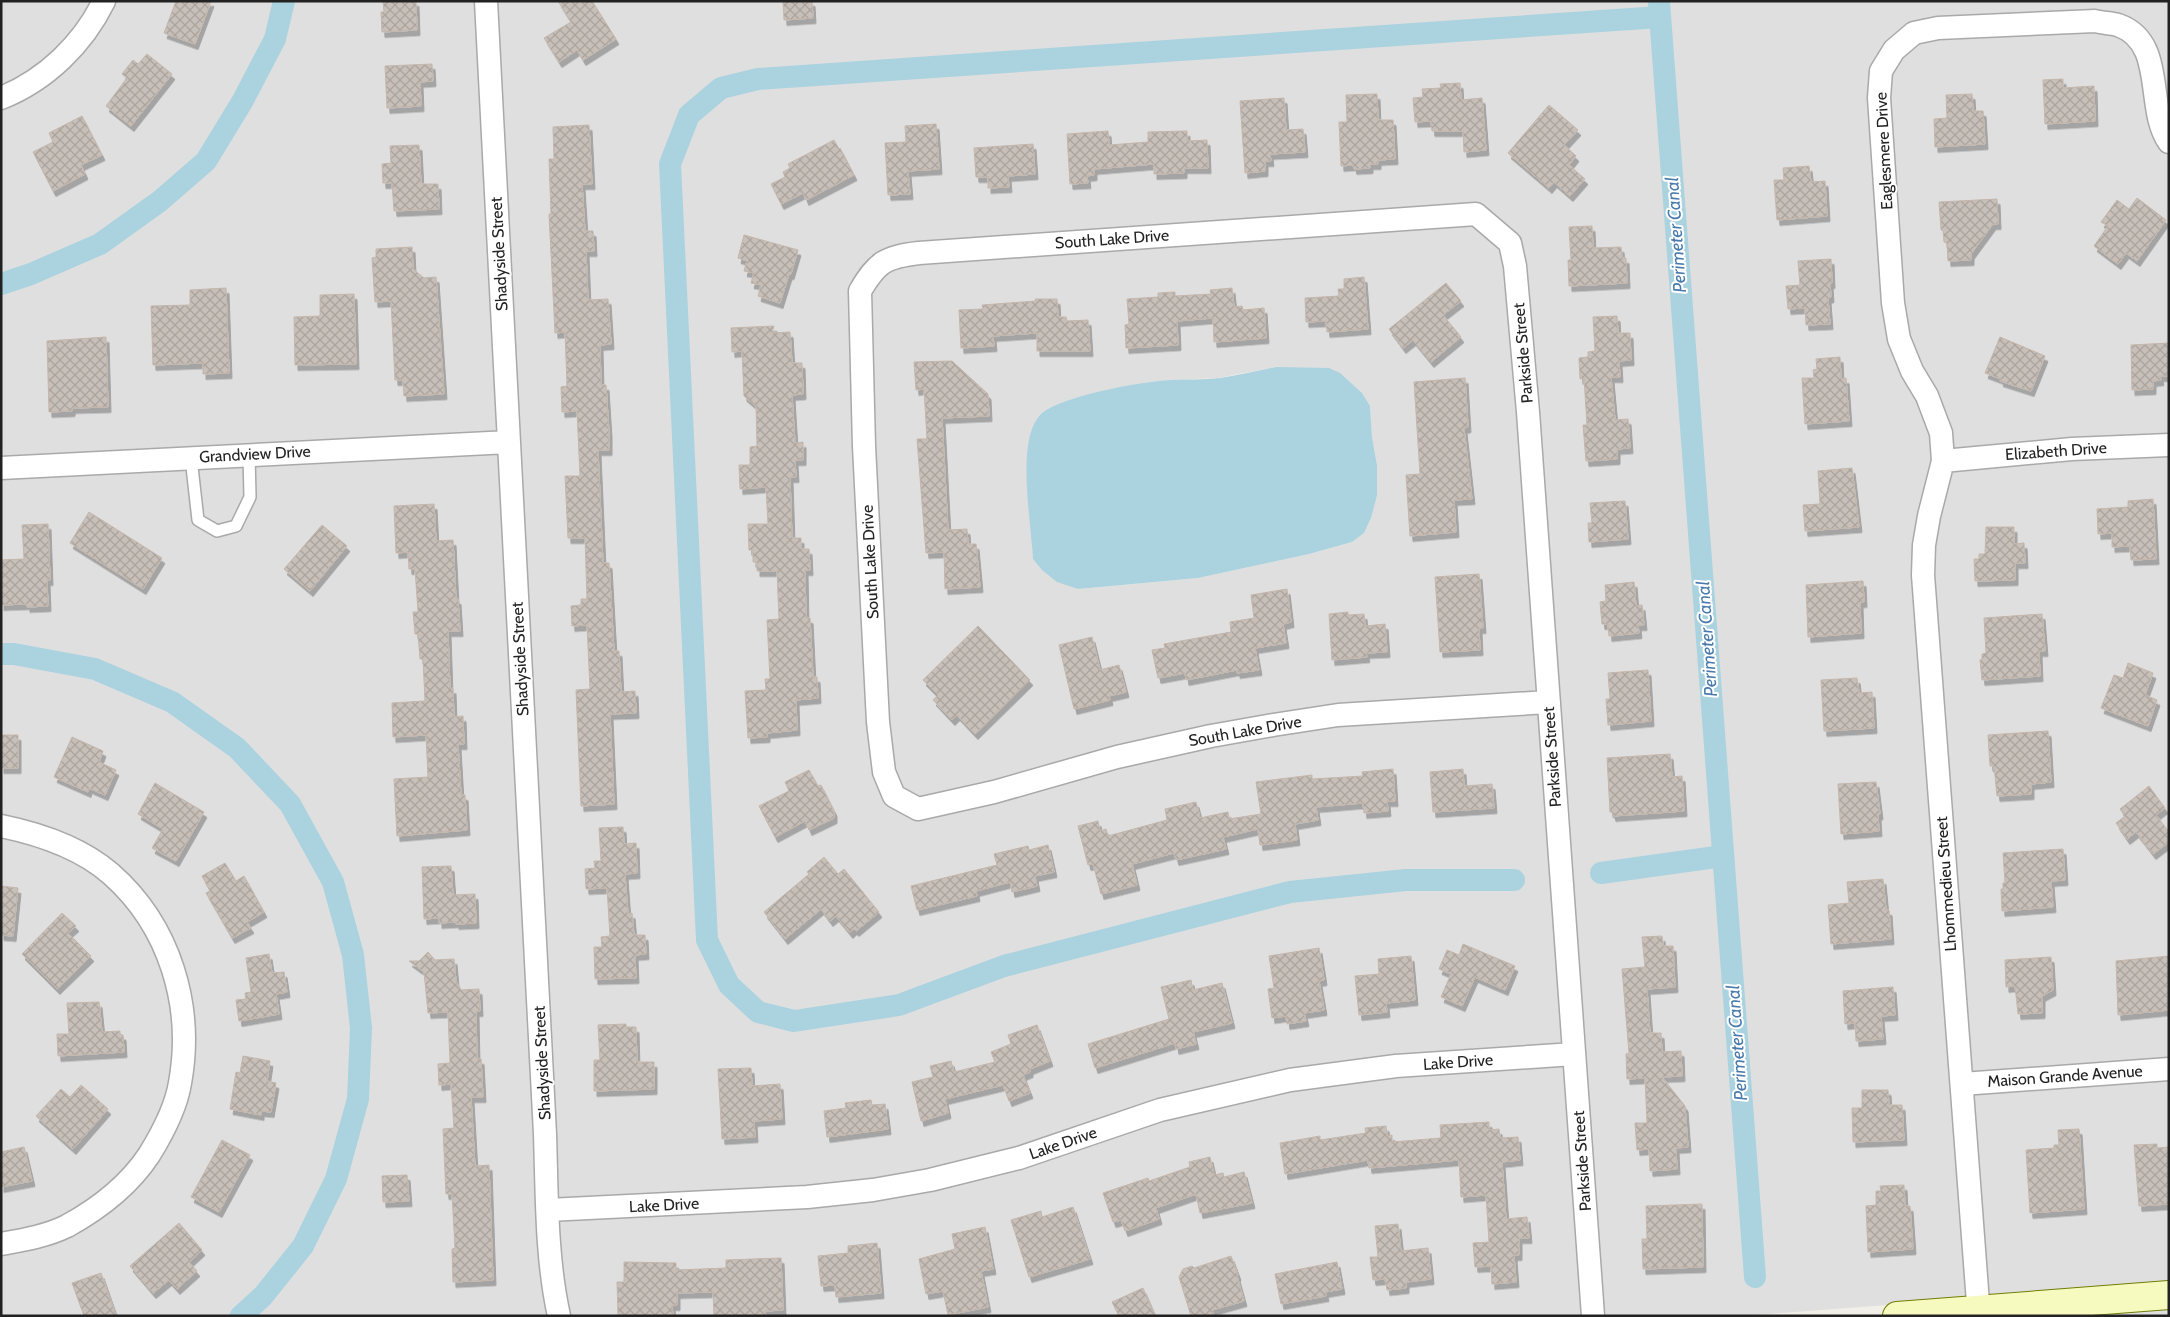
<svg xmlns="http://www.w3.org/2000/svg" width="2170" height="1317" font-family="Cabin,sans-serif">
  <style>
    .residential { fill: #e0dfdf; fill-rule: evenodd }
    .water { fill: #aad3df }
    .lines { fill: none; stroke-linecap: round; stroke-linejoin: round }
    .canal { stroke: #aad3df; stroke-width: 22 }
    .building { fill: url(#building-cross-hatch); stroke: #c4b6ab; filter: url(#shadow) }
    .lane-casing { stroke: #a9a9a9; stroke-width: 14 }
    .street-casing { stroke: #a9a9a9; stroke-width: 25 }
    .secondary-casing { stroke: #707d05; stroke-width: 30 }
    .lane { stroke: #fff; stroke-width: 11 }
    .street { stroke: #fff; stroke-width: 22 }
    .secondary { stroke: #f7fabf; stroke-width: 28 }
    .labels { text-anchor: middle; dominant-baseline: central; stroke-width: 4; stroke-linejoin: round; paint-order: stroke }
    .street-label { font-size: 16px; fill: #222; stroke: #fff }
    .water-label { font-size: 18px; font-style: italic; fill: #4a7aab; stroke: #fff }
  </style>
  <defs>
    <pattern id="building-cross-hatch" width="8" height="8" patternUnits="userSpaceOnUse" patternTransform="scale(1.25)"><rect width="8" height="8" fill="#c7bfb8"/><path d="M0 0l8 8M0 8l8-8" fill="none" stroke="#aba49e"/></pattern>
    <filter id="shadow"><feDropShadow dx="3" dy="5.5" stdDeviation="0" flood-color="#0004"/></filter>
  </defs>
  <rect width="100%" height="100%" fill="#f2efe9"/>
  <path class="residential" d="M1 1H2169V1284L1740 1316H1ZM1276 367 1299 369 1370 406 1372 437 1377 465 1371 518 1364 533 1352 542 1309 554 1198 578 1078 589 1033 559 1027 466 1030 437 1048 409 1098 392 1131 385 1168 380 1218 378Z
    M2169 1307V1316H2053Z"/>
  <path class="water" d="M1276 367 1329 368 1340 373 1362 393 1370 406 1372 437 1377 465V495L1371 518 1364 533 1352 542 1309 554 1198 578 1078 589 1057 582 1042 570 1033 559C1031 524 1020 461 1032 429 1035 421 1040 413 1048 409 1075 394 1139 382 1170 380 1187 379 1203 380 1220 378 1239 375 1257 371 1276 367Z"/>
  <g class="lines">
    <path class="canal" d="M1659 2 1755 1277
      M1 284 31 274 100 244 160 201 206 161 242 102 275 39 284 1
      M1 654H14L95 669 172 702 237 748 290 804 333 882 353 955 361 1028 358 1099 336 1179 303 1246 263 1296 241 1316
      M1601 873 1723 856
      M1514 880H1406L1290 892 1004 966 899 1005 794 1021 758 1012 729 985 707 940 670 164 689 115 721 88 758 79 1660 17"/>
  </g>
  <path class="building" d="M176 1H211L195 44 164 33Z
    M383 1H416L417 30 382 32 381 12H384Z
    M558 1H592L616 39 583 60 577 50 559 62 544 38 571 22Z
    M783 1H812L813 18 784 20Z
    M147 54 172 74 131 126 106 106 127 78 122 74 133 60 138 64Z
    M432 64 433 81 420 82 421 106 387 108 385 66Z
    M2063 79V88L2094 86 2095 121 2045 124 2043 80Z
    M1460 83 1461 100 1482 98 1486 150 1464 152 1463 131H1432L1431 121 1415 122 1413 98 1423 97 1422 89 1441 88 1440 84Z
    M1377 94 1378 120H1393L1395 159 1378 160V164H1370V168L1354 169 1353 165 1341 166 1339 122H1347L1346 95Z
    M1972 94 1973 111H1983L1985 144 1935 147 1934 119 1947 118 1946 95Z
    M1284 98 1286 130 1303 129 1305 152 1270 154 1271 161H1265V171L1245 173 1240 101Z
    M1549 105 1578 130 1564 145 1576 156 1569 165 1585 179 1570 196 1554 182 1549 188 1508 153Z
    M82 116 102 155 81 165 85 174 53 191 33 152 53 142 49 133Z
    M936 124 939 169 908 171 910 194 888 195 885 143 906 142 905 126Z
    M589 125 592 184H582L585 231H593L594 251H586L588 300 608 299 611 344 600 345 601 385H606L609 432V450H598L603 563H609L614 651H619L621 692 635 691 636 713 610 714 614 804 581 806 576 690 590 689 587 625 572 626 571 606 581 605V599H587L585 538H568L565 476H580L577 411 562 412 561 387 567 386 565 332 555 333 549 214H551L549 159H554L553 127Z
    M1108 131 1109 145 1148 142V132L1187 131V141L1207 140 1208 168H1184V173L1154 174V164L1094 169V175L1087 176 1088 183 1070 184 1067 134Z
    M834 140 839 149 840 148 854 175 806 200 803 193 781 204 771 184 785 177 783 172 790 168 788 164Z
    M1033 144 1035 174 1008 176 1009 187 988 188V177H976L974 148Z
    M419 145 421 184H438L439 209 394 211 392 183H383L382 164 391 163 390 146Z
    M1809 166 1811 182 1825 181 1827 216 1777 220 1774 180H1784L1783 168Z
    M2137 198 2166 220 2137 261 2126 253 2118 264 2094 246 2108 226 2101 222 2117 200 2129 209Z
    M1997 199 1998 224H1993L1971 254V260L1948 261 1947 243 1944 242 1943 230H1941L1939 202Z
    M1592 226 1593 248 1621 247 1622 258H1626L1627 283 1569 286 1568 260H1571L1569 227Z
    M744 235 798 250 791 274H789L780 303 758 296 761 285 751 283 754 273 744 271 747 261 738 258Z
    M412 247 413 269 424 278 436 277 444 394 404 396 403 380H395L391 301 375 302 372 258 376 257V249Z
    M1831 259 1832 283H1830L1831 297 1828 298 1830 324 1806 325 1805 308 1788 309 1786 286 1800 285 1798 261Z
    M1364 277 1368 329 1327 332 1326 321 1306 322 1305 298 1339 296 1338 289H1344V279Z
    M1446 283 1461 301 1443 315 1461 337 1431 362 1413 340 1403 348 1389 329Z
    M226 288 229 373 203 374V363L153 365 151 306 190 305V290Z
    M1232 288 1234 307 1242 306 1243 310 1264 308 1266 338 1214 342 1213 318 1177 321 1178 345 1126 348 1125 325 1129 324 1127 299 1158 297V293L1175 292V296L1211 294 1210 290Z
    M354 294 356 364 295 365 294 317 320 316V295Z
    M1035 299H1057L1058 317H1066L1067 321 1088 320 1090 351H1037V333L993 336 994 346 961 348 959 310 983 309 982 305 1036 301Z
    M1617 316 1618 333H1630L1631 360 1619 361 1620 377H1611L1615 420 1628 419 1630 448 1617 449V459L1586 461 1583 425H1587L1584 378 1580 379 1579 358 1588 357V352L1595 351 1593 317Z
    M774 326 772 333 790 332 792 363H802L803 394 792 395 795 443 803 442V460H795L796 477H790L792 538H801V549H809L810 570H805L806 618H810L813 677H817L818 698 796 700 797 730 767 733V737L748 738 745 691 766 690 765 679H770L767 620 779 619 777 571H757V562H753V550H749L748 524H768L766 487 740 489 739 465H750V447L757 446 756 406 744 396 742 351 732 352 731 328Z
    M106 337 108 407 72 408V411L49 412 47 341Z
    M2000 337 2045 356 2031 391 2000 381 2001 379 1985 373Z
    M2169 343V376H2160L2161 380 2153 381V389L2132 390 2131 345Z
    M1840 357 1841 379 1846 378 1849 421 1805 424 1802 378H1814L1813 370 1817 369 1816 359Z
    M952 361 988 394 989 416 942 418 948 530 967 529 968 544H976L980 587 945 589 944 552 926 553 917 439H927L924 389 916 390 914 362Z
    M1465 378 1468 427 1464 428 1472 499 1454 500 1456 532 1410 536 1406 475 1420 474 1414 382Z
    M1852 468 1859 527 1805 531 1803 505 1820 504 1818 471Z
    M2153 499 2156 559 2131 560 2130 546 2112 547V533L2098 534 2097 509 2128 507V501Z
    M1625 501 1628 539 1589 542 1588 523H1592L1590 503Z
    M434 504 436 541 453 540 456 599H458L460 631H448L450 689 453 688 454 717 463 716 464 744H458L461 795H465L467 830 397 836 394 779 428 777 426 735 393 737 392 703 425 701 423 659H420L418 634H415L413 612H418L415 569H409L408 552 396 553 394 506Z
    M89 512 162 558 143 589 70 543Z
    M48 524 50 580H47L48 606 27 607V604L1 605V560L24 559 22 525Z
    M322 525 347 546 310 591 284 569Z
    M1986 527H2014V544L2024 543 2025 563H2015V580L1975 581 1974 559H1979V554H1985Z
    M1479 574 1483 628H1479L1480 650 1440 652 1435 577Z
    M1863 581 1864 602H1860L1861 633 1808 637 1806 585Z
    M1634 582 1636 606 1642 605 1644 625H1638L1639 633 1609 636 1608 624H1602L1600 602 1606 601 1605 585Z
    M1287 589 1291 622 1283 624 1286 643 1255 648 1259 670 1237 673V670L1186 680 1185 673 1158 678 1152 650 1165 648 1164 644 1231 632 1230 622 1254 618 1251 595Z
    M1348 612V615L1364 614 1365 626 1385 624 1387 652 1366 653 1367 657 1332 660 1329 614Z
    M2042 614 2045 651H2039L2040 676 1982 680 1980 660 1982 659V654L1986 653 1984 618Z
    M978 626 1030 680 975 734 957 715 952 720 933 700 938 695 923 680Z
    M1092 637 1100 670 1119 665 1126 692 1109 696 1110 700 1074 709 1059 645Z
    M2128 663 2153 673 2145 695 2157 700 2148 726 2101 708 2114 675 2123 678Z
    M1648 670 1651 721 1608 725 1606 699H1610L1608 673Z
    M1857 678 1859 693 1872 692 1874 728 1824 731 1821 680Z
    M2048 731 2051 782 2031 784V794L1997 796 1994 766H1990L1988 735Z
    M1 735H18V768H1Z
    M72 737 103 751 99 762 116 770 105 795 89 788 88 792 54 777Z
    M1670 754 1672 777 1682 776 1684 811 1613 816 1612 812H1610L1607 758Z
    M1393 769 1395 801H1387L1388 811 1364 813 1363 803 1316 807 1318 820 1295 824 1297 840 1260 845 1258 829 1223 837 1226 849 1176 860 1174 853 1132 864 1137 885 1101 894 1093 864 1088 865 1078 826 1098 821 1100 831 1106 829 1108 836 1167 820 1165 809 1196 802 1200 818 1228 812 1229 819 1261 814 1256 782 1312 775V779L1363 776 1362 772Z
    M1463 769 1464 786 1492 784 1494 808 1433 812 1430 772Z
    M809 770 818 786 821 785 834 811V818L809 830 805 821 775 837 759 806 789 791 785 782Z
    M1876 782 1880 814 1878 815 1879 831 1841 834 1838 784Z
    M155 783 204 812 176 861 152 848 163 829 138 814Z
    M2149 786 2165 808 2156 815 2169 832V842L2153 854 2136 832 2127 839 2116 823 2125 816 2120 809Z
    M623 827 624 844 636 843 637 873 625 874 628 914 632 913 634 935H645L646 954 635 955 636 978 595 979 594 947H602L601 937 610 936 607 888 586 889 585 869 595 868 594 861H601L599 828Z
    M1048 845 1054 872 1035 876 1037 886 1012 892 1010 882 976 891 977 896 917 910 911 886 997 865 994 854 1028 846 1029 850Z
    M2063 849 2065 880 2051 881 2053 907 2002 911 2001 889H2003V883H2005L2003 853Z
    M824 857 838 874 844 869 879 912 856 931 854 929 850 933 836 916 830 921 821 909 785 939 764 912 809 874 807 872Z
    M225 863 236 881 244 876 264 912 247 922 251 928 232 938 206 893 210 891 202 876Z
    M451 866 453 895 475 894 476 923 456 924V922L439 923V918L424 919 422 867Z
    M1883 879 1886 910H1889L1891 939 1831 944 1828 905 1849 903 1847 882Z
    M1 886 18 888 13 936 1 935Z
    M62 913 76 926 68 933 91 956 57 989 22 954Z
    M1662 936 1663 946H1673L1675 987 1647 989 1650 1033H1661L1662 1052 1681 1051 1682 1076 1662 1077 1685 1106 1688 1147 1676 1148 1677 1169 1650 1171 1649 1149 1637 1150 1635 1123H1647L1645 1078 1627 1079 1626 1054 1629 1053 1622 969 1645 967 1642 937Z
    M1463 944 1515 966 1505 990 1475 977 1462 1006 1441 997 1451 974 1439 969 1447 950 1459 955Z
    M1319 948 1324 980 1319 981 1324 1010 1304 1013 1306 1021 1287 1024 1286 1016 1272 1018 1268 989 1274 988 1269 956Z
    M428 952 435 960 454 959 456 981 461 990 479 989 480 1011H476L477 1059H481L483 1097H471L475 1166 489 1165 493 1280 453 1282 452 1249 455 1248 452 1194H446L443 1129 454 1128 451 1084 439 1085 438 1064 450 1063 448 1012 428 1013 424 972 409 961H419Z
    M269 954 272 973 284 972 287 992 276 994 279 1014 239 1021 236 1000 246 999 245 993 251 992 246 958Z
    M1411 956 1415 1000 1386 1003 1387 1012 1359 1015 1355 976 1379 974 1378 959Z
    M2169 956V1010L2118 1015 2116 961Z
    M2051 957 2053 990 2042 996V1013L2018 1014 2015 986 2006 987 2005 960Z
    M1191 980 1193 990 1222 983 1232 1023 1193 1032 1196 1044 1176 1049 1175 1043 1095 1068 1088 1044 1169 1019 1161 987Z
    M1893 987 1895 1015 1881 1016 1883 1039 1856 1041 1855 1023 1845 1024 1843 991Z
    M99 1002 102 1032 120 1031V1034L123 1035 124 1052 58 1056 57 1034H69L67 1003Z
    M626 1024V1027H636L637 1062H654V1089L594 1091V1060H600L598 1025Z
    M1037 1025 1050 1061 1030 1069V1072L1023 1075 1030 1093 1009 1101 1003 1085 945 1099 948 1113 921 1121 912 1082 933 1077 930 1066 951 1061 954 1072 995 1062 991 1052 1011 1044 1008 1035Z
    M243 1056 270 1061 267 1081 276 1083 271 1112 261 1111V1115L230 1109 236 1072 240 1073Z
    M751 1068 752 1086 780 1084 782 1119 754 1121 755 1137 722 1139 718 1069Z
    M81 1085 108 1109 73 1149 36 1116 61 1089 70 1097Z
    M1862 1090H1888L1889 1105H1902L1904 1140 1853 1142 1852 1108H1862Z
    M871 1100 872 1105 885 1104 888 1129 827 1137 824 1111 846 1108 845 1103Z
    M1489 1122V1130L1499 1129 1500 1138 1518 1137 1520 1160 1502 1162 1506 1219 1527 1217 1529 1238H1519V1255H1514L1516 1282 1492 1284 1491 1266 1475 1267 1473 1243 1489 1242 1486 1195 1461 1197 1459 1160 1369 1168 1368 1160 1285 1174 1280 1143 1320 1136V1140L1366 1133 1365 1128 1386 1126 1387 1136 1392 1135V1142L1441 1138 1440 1125Z
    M2079 1129 2084 1209 2030 1213 2026 1150 2054 1148V1145H2059L2058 1130Z
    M222 1140 250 1155 219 1212 191 1197Z
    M2157 1144V1148L2169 1147V1204L2139 1206 2134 1145Z
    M24 1147 32 1181 1 1187V1152Z
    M1210 1157 1214 1175 1223 1173 1224 1177 1244 1172 1252 1203 1200 1213 1196 1194 1156 1208 1159 1219 1125 1231 1121 1220 1113 1222 1103 1193 1148 1178 1149 1181 1190 1167 1189 1162Z
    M407 1175 409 1201 383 1202 382 1176Z
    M1904 1185 1905 1206H1910L1913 1249 1868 1252 1866 1206 1876 1205V1191H1881L1880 1186Z
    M1702 1204 1703 1267 1643 1269 1642 1239H1647L1646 1206Z
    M1073 1207 1090 1259 1029 1277 1011 1220 1041 1211 1042 1217Z
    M179 1223 202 1250 189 1262 197 1271 177 1289 169 1280 153 1293 130 1266Z
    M1398 1224 1401 1251 1428 1248 1431 1279 1406 1282V1288L1387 1290 1385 1279 1373 1280 1370 1257H1378L1375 1226Z
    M985 1227 993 1269 981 1271 988 1307 948 1315 943 1291 926 1294 919 1259 955 1249 952 1234Z
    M877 1243 881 1293 836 1297 835 1285 821 1286 818 1256 848 1253V1246Z
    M1231 1256 1238 1275 1237 1276 1244 1301 1212 1310 1214 1316H1191L1179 1277 1183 1269 1192 1266 1194 1268Z
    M781 1258 783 1310 765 1311 766 1316H714L713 1292 677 1293V1305H672L673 1316H618L617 1282H624V1262L676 1263V1270L726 1268V1260Z
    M1337 1262 1342 1289 1325 1292 1326 1296 1281 1304 1275 1274Z
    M101 1273 116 1316H84L72 1283Z
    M1143 1288 1155 1316H1119L1112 1302Z"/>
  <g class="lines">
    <g class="lane-casing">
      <path id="lane" d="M191 458 198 520 217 531 236 526 250 497 249 454"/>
    </g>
    <g class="street-casing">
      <path id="street" d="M486 1 545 1134C547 1195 546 1257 559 1316
        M1 98C46 80 83 44 104 1
        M1943 461 2072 449 2169 445
        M1 468 509 442
        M1548 702 1338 715 1273 725 1211 736 1117 757 994 792 918 809 894 796 884 772 878 722 864 446 860 291C877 262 885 257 919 253L1476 214 1510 243 1515 266 1528 412 1593 1316
        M1 826C40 834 80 847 111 874 170 926 194 1006 180 1083 176 1108 162 1134 149 1155 129 1185 98 1209 67 1226 47 1236 23 1240 1 1244
        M1962 1084 2169 1069
        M548 1210 807 1197 873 1190 930 1180 1019 1158 1160 1110 1290 1080 1396 1066 1574 1054
        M1979 1316 1923 575 1924 545 1929 516 1943 461 1941 433 1927 396 1912 371 1899 339 1893 303 1879 98 1881 71 1894 50 1914 33 1938 28 2095 21C2102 23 2111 23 2118 25 2167 42 2145 108 2169 142"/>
    </g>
    <g class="secondary-casing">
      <path id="secondary" d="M1897 1316 2169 1295"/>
    </g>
    <use href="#lane" class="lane"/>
    <use href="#street" class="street"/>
    <use href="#secondary" class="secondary"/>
  </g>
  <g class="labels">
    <g class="street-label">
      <text transform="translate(1884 151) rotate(-93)">Eaglesmere Drive</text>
      <text transform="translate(1112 239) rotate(-4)">South Lake Drive</text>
      <text transform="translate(499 254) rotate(-93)">Shadyside Street</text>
      <text transform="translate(1523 353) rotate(-95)">Parkside Street</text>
      <text transform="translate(2056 451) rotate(-4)">Elizabeth Drive</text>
      <text transform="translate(255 454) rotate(-3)">Grandview Drive</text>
      <text transform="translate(870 562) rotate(-93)">South Lake Drive</text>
      <text transform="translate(520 659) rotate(-93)">Shadyside Street</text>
      <text transform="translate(1245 731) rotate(-10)">South Lake Drive</text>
      <text transform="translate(1552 757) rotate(-94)">Parkside Street</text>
      <text transform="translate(1946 884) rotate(-94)">Lhommedieu Street</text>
      <text transform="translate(1458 1062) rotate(-4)">Lake Drive</text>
      <text transform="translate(542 1063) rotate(-93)">Shadyside Street</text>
      <text transform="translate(2065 1076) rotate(-4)">Maison Grande Avenue</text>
      <text transform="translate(1063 1143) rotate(-19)">Lake Drive</text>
      <text transform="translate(1582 1161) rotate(-94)">Parkside Street</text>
      <text transform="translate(664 1205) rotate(-3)">Lake Drive</text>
    </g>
    <g class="water-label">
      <text transform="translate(1676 235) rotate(-94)">Perimeter Canal</text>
      <text transform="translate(1707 639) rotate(-94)">Perimeter Canal</text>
      <text transform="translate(1737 1043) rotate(-94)">Perimeter Canal</text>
    </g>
  </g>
  <rect width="2170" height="1317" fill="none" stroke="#222222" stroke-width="5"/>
</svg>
